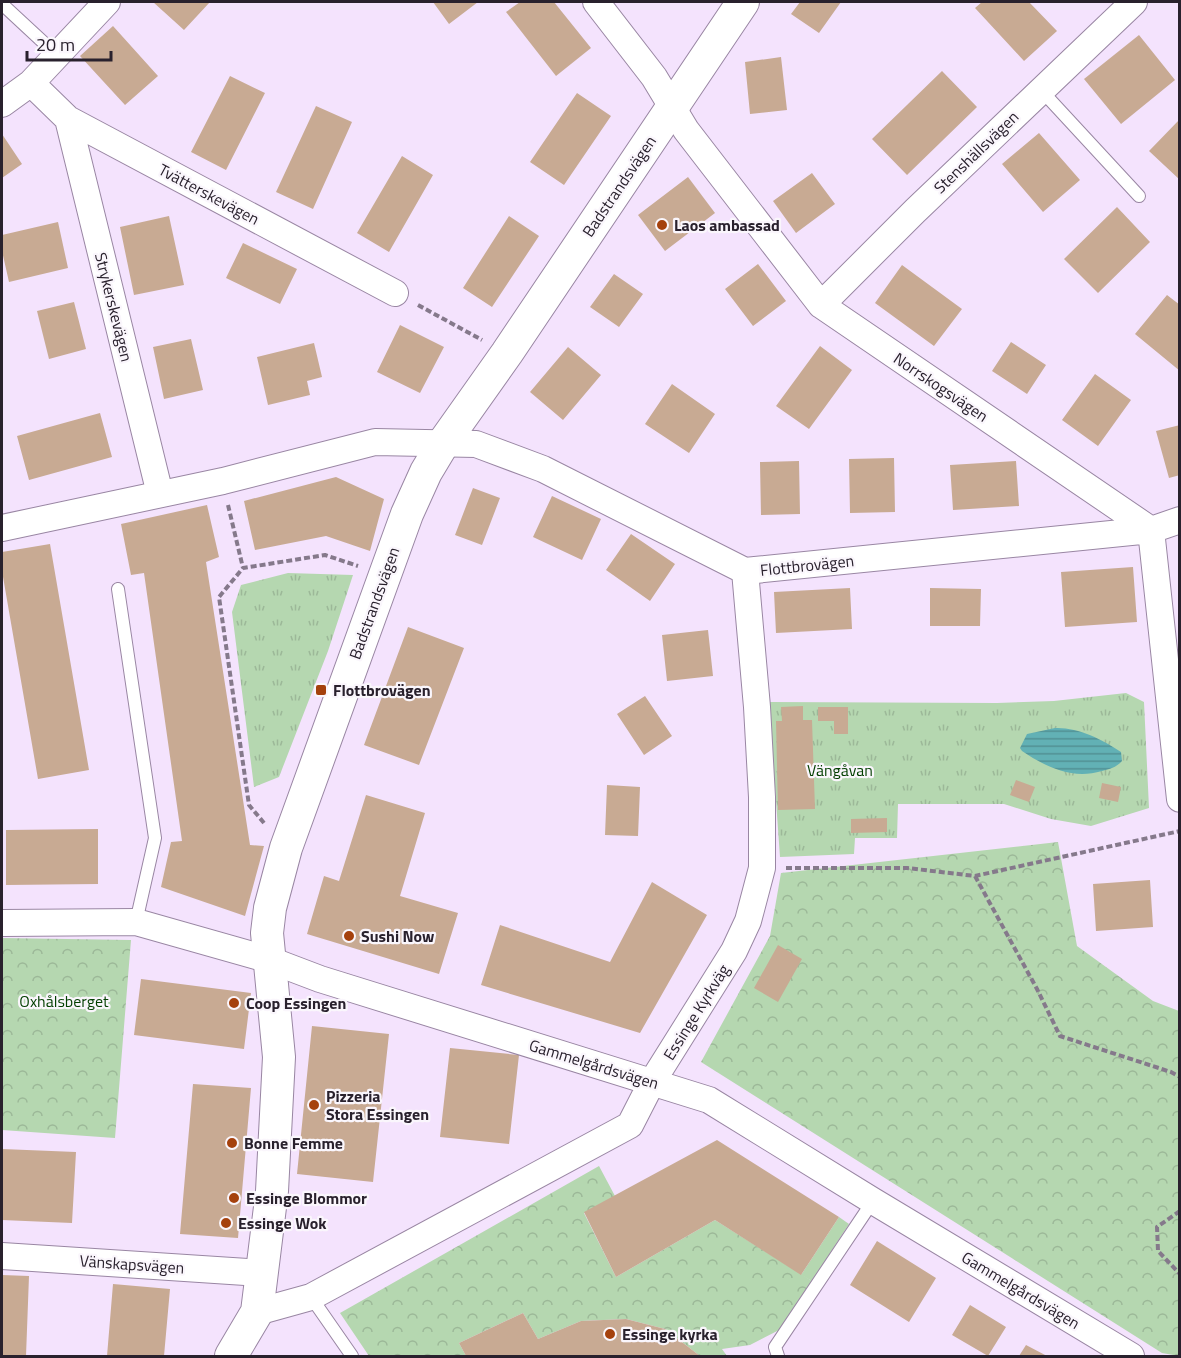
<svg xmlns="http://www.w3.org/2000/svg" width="1181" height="1358" font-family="'Titillium Web',sans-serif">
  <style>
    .grass { fill: #b5d7b0 }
    .forest { fill: url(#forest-crowns) }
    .park { fill: url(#park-tufts) }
    .water { fill: url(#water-rules) }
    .building { fill: #c8aa93 }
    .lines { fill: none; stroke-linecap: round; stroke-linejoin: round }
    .service-casing { stroke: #9986a3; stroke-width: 14 }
    .minor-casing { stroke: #9986a3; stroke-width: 28 }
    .tertiary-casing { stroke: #9986a3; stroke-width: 34 }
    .path { stroke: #85798b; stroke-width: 4; stroke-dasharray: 6 3; stroke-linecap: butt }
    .service { stroke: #fff; stroke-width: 12 }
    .minor { stroke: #fff; stroke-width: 26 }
    .tertiary { stroke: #fff; stroke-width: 32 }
    .poi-dot { fill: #a5410d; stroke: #faf6fc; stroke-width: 2 }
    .labels { text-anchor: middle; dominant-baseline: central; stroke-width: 4.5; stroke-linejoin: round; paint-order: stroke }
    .street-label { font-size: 16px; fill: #29212d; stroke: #faf6fc }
    .poi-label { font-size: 16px; font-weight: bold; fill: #29212d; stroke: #faf6fc; text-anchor: start }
    .park-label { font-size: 16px; fill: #033f00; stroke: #faf6fc }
  </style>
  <defs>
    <pattern id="forest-crowns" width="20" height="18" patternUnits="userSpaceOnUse" patternTransform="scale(1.5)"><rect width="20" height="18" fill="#b5d7b0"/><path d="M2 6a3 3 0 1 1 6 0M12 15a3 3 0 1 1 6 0" fill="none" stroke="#9cb898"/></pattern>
    <pattern id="park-tufts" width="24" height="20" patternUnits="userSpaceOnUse" patternTransform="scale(1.5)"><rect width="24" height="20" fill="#b5d7b0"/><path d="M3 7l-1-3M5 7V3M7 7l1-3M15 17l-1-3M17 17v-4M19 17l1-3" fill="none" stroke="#9cb898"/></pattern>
    <pattern id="water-rules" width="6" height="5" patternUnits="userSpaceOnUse" patternTransform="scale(1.5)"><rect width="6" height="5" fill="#62b1b5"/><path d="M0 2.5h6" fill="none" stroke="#519094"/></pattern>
  </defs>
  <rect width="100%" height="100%" fill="#f4e3fd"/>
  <path class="grass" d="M839 1217 849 1224 812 1281 801 1275Z"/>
  <path class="forest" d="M1058 842 1077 946 1153 1001 1179 1011V1356L1162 1353 701 1062 770 936 781 873Z
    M2 938 131 940 115 1138 2 1130Z
    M599 1166 615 1196 584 1213 616 1277 715 1220 812 1281 783 1328 750 1345 722 1349 727 1356H700L665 1329 626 1319 581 1321 538 1339 523 1313 459 1343 466 1356H369L340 1313Z"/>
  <path class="park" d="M288 573 353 575 328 651 279 777 254 787 232 612 241 585Z
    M1126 693 1144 702 1149 808 1091 826 1051 819 1004 804H898L897 838H855L854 854 780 857 769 702 997 703 1054 701Z"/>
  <path class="water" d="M1055 728C1077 727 1102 739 1121 752L1122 761C1117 767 1110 769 1102 771 1072 780 1046 767 1022 751L1020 748 1027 734Z"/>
  <path class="building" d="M153 2H210L184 30Z
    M433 2H478L449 24Z
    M520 2H554L591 48 556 76 506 12Z
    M800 2H841L819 33 791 14Z
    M982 2H1029L1057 31 1024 61 975 8Z
    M113 26 158 76 125 105 80 56Z
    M1139 35 1175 80 1121 124 1084 79Z
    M781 57 787 110 750 114 745 62Z
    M942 71 977 107 907 175 872 139Z
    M230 76 265 93 226 170 191 152Z
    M577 93 611 116 564 185 530 162Z
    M316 106 352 122 313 209 276 192Z
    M1180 119V180L1149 151Z
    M1039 133 1080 180 1043 212 1002 164Z
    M2 134 22 164 2 178Z
    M402 156 433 175 389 252 357 233Z
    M812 173 835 204 796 233 773 201Z
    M688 177 715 213 665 251 638 215Z
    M1117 207 1150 242 1098 293 1064 259Z
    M169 216 184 285 134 295 120 227Z
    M509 216 539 236 492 307 463 288Z
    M58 222 68 268 9 282 2 251V235Z
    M243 243 297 269 280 304 226 278Z
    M758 264 786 301 753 326 725 289Z
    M902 265 962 309 934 346 875 303Z
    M614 274 643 294 619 327 590 307Z
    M1167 295 1180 305V371L1135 334Z
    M74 302 86 349 49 359 37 311Z
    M400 325 444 347 420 393 377 372Z
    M191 339 203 390 164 399 153 347Z
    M1011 342 1046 365 1027 394 992 371Z
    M314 343 322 377 307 381 310 395 268 405 257 357Z
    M820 346 852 370 809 429 776 406Z
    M568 347 601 375 563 420 530 392Z
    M1095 374 1131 400 1098 446 1062 420Z
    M672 384 715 414 689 453 645 424Z
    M100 413 112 457 29 480 17 436Z
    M1180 425V475L1169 478 1156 431Z
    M894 458 895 512 850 513 849 459Z
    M799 461 800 514 761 515 760 462Z
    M1016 461 1019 506 953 510 950 465Z
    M336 477 384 499 370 551 326 536 255 550 244 501Z
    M473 488 500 498 482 545 455 535Z
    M552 496 601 519 582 560 533 537Z
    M207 505 219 557 206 562 250 845 264 846 245 916 161 887 171 842 182 841 144 573 131 575 121 524Z
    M631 534 675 564 650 601 606 570Z
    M50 544 89 770 38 779 2 571V552Z
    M1133 567 1137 622 1065 627 1061 572Z
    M850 588 852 629 776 633 774 592Z
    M930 588 981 589 980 626H930Z
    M408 627 464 648 419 765 364 745Z
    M708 630 713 676 667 681 662 635Z
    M645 696 672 736 644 755 617 714Z
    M803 706V720H812L815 809 778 810 776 721H782L781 707Z
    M818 707H848V734H834V721H818Z
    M1016 780 1035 787 1029 802 1010 795Z
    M1102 783 1121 787 1118 802 1099 798Z
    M607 785 640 787 638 836 605 835Z
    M366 795 425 813 400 896 458 913 439 974 307 934 324 876 339 881Z
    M887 818V832L851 833V819Z
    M98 829V884L6 885V830Z
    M1150 880 1153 927 1096 931 1093 884Z
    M652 882 707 915 640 1033 481 985 500 925 610 962Z
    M778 945 802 959 778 1002 754 988Z
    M141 979 251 993 244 1049 134 1035Z
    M312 1026 389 1034 373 1182 297 1174Z
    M450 1048 519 1055 509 1144 440 1137Z
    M193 1084 251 1088 238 1238 180 1234Z
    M717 1140 839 1217 801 1275 715 1220 616 1277 584 1212Z
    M2 1149 76 1152 72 1223 2 1220Z
    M877 1241 936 1278 909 1322 850 1285Z
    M2 1275 29 1276 26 1356H2Z
    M113 1284 170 1289 164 1356H107Z
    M970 1305 1006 1327 988 1356 952 1335Z
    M523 1313 538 1339 581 1321 626 1319 665 1329 700 1356H466L459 1343Z
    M1026 1345 1047 1356H1019Z"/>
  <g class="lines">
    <g class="service-casing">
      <path id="service" d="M2 4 57 55
        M1041 90 1139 196
        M118 589 155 838 136 922
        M311 1297 352 1356
        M778 1356 775 1347 873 1201"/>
    </g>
    <g class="minor-casing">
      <path id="minor" d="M596 2 654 77 686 130 821 305 1151 530 1180 799
        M31 83 68 119 395 293
        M2 104 31 83 107 2
        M68 119 160 494
        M821 305 915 211 1134 2
        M2 528 223 481 375 442 476 444 543 469 745 571 1151 530 1180 520
        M2 923 136 922 270 960 320 979 709 1100 873 1201 1131 1356
        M2 1256 262 1273
        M257 1312 311 1297 630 1125 652 1082 734 951 748 921 762 868V797L757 707 745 571"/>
    </g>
    <g class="tertiary-casing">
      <path id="tertiary" d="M231 1356 257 1312 272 1191 279 1057 267 933 270 908 286 848 407 514 426 472 444 442 507 353 743 2"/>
    </g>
    <path class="path" d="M418 305 482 340
      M228 505 243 568
      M264 823 249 805 219 597 243 568 325 555 358 566
      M786 868H907L975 876 1180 831
      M975 876 1037 989 1060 1036 1171 1072 1180 1077
      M1180 1211 1157 1227 1158 1251 1180 1274"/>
    <use href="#service" class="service"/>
    <use href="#minor" class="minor"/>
    <use href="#tertiary" class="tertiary"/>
  </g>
  <g class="poi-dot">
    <circle cx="662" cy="225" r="6"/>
    <rect x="315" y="684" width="12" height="12" rx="3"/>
    <circle cx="349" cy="936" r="6"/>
    <circle cx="234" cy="1003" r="6"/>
    <circle cx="314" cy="1105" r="6"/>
    <circle cx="232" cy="1143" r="6"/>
    <circle cx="234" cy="1198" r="6"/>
    <circle cx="226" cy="1223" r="6"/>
    <circle cx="610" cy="1334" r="6"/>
  </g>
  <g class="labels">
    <g class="street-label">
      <text transform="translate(976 152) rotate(-44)">Stenshällsvägen</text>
      <text transform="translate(619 186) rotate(-56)">Badstrandsvägen</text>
      <text transform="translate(209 194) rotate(28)">Tvätterskevägen</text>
      <text transform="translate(114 307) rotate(76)">Strykerskevägen</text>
      <text transform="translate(941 387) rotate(34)">Norrskogsvägen</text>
      <text transform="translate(807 565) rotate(-6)">Flottbrovägen</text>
      <text transform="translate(374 603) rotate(-70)">Badstrandsvägen</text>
      <text transform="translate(696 1012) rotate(-58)">Essinge Kyrkväg</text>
      <text transform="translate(594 1064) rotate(17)">Gammelgårdsvägen</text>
      <text transform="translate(132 1264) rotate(4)">Vänskapsvägen</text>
      <text transform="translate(1021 1290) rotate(31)">Gammelgårdsvägen</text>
    </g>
    <g class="poi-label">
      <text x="674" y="225">Laos ambassad</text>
      <text x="333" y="690">Flottbrovägen</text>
      <text x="361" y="936">Sushi Now</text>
      <text x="246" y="1003">Coop Essingen</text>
      <text x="326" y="1096">Pizzeria<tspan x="326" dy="18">Stora Essingen</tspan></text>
      <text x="244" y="1143">Bonne Femme</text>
      <text x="246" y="1198">Essinge Blommor</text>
      <text x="238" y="1223">Essinge Wok</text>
      <text x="622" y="1334">Essinge kyrka</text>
    </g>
    <g class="park-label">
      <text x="840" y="770">Vängåvan</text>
      <text x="64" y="1001">Oxhålsberget</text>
    </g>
  </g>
  <rect width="1181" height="1358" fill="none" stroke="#29212d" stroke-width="6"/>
  <path d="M27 51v9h84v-9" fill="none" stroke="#29212d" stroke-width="3"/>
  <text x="36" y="51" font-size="18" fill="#29212d" stroke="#faf6fc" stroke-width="4.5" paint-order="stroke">20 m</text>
</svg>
